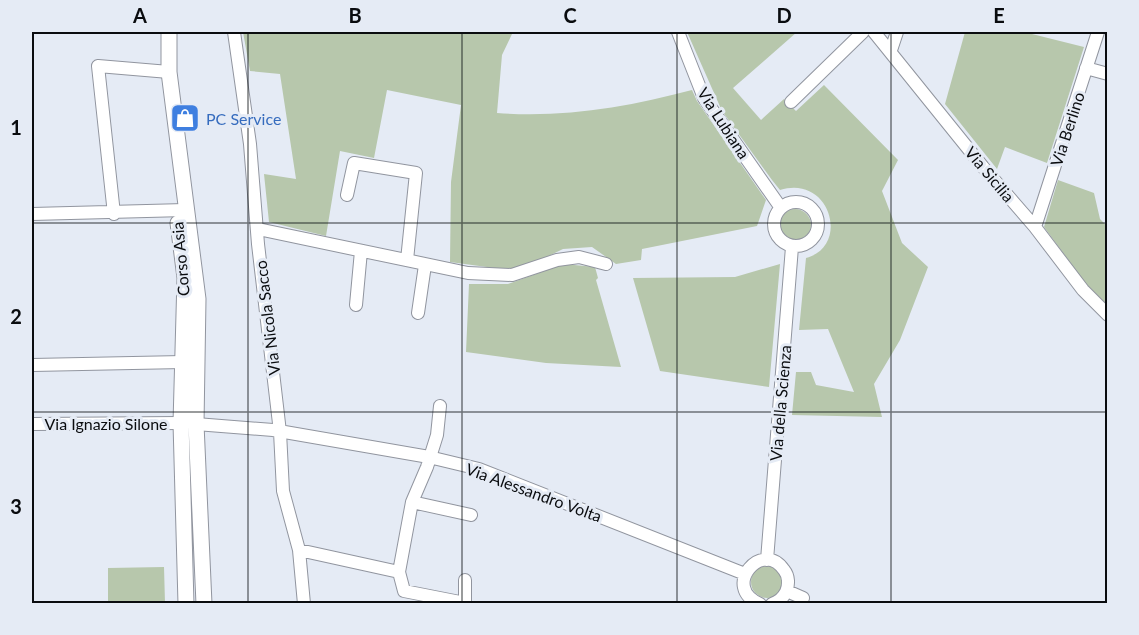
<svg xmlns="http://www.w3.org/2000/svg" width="1139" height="635" font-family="Lato,sans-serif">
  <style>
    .green { fill: #b7c7ac }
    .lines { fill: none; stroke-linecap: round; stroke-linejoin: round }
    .minor-casing { stroke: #91959f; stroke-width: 14 }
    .tertiary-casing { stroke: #91959f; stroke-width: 17 }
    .minor { stroke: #fff; stroke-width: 12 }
    .tertiary { stroke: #fff; stroke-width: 15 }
    .grid { fill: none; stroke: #0a0c0f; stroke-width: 1.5; stroke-opacity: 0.55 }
    .labels { text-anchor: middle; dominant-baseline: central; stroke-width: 6; stroke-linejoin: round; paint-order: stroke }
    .shop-label { font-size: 16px; fill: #366cbe; stroke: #e5ebf5; text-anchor: start }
    .street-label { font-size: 16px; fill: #0a0c0f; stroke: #e5ebf5 }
    .neatline { fill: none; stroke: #0a0c0f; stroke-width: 2 }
    .grid-label { font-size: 20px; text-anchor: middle; font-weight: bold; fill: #0a0c0f }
  </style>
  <rect width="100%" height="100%" fill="#e5ebf5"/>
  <path class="green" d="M243 32H501L512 34 502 55 497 113C564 118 628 107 692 90L697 101 766 200 757 226 642 249 641 260 616 264 592 247 563 249 524 268 509 270 450 262 451 182 461 105 387 90 374 158 340 151 326 236 269 222 264 174 296 179 280 74 250 71Z
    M687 32H797L733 88 761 120 784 99 796 111 824 85 898 160 882 191 902 243 928 267 900 340 874 384 882 417 792 415 796 372H811L816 385 854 392 828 329 799 330 806 258C851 246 830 174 780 190L772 180 722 111Z
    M965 32H1024L1084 47 1047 163 1005 147 997 169 945 104Z
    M1058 180 1094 193 1100 219 1107 226V305L1086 284 1044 227Z
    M779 225a16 16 0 1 1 32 0a16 16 0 1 1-32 0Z
    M564 264 595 267 598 278 596 280 621 367 546 363 466 352 469 284H508Z
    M780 264 769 387 660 371 633 278 735 277Z
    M751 582a16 16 0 1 1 32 0a16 16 0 1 1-32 0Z
    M164 567 165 603H108V568Z"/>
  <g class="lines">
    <g class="minor-casing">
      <path id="minor" d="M234 32 250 144 258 244 280 432 283 491 299 550 304 604
        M678 32 704 98 781 208
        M874 32 983 167 1035 227 1083 290 1108 315
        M891 50 897 32
        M1086 68 1108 74
        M791 102 863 32
        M347 195 354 163 416 173 407 260
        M774 224a22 22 0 1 1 44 0a22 22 0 1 1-44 0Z
        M32 214 185 210
        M114 214 98 66 169 72
        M1035 227 1098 32
        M258 229 468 273 512 275 557 260 579 257 606 264
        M356 305 361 251
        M418 313 425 265
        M32 365 183 362
        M440 406 437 435 427 467 412 502 399 572 404 591 465 603V580
        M32 424 181 423
        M196 424 273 430 429 457 479 469 745 574
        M412 502 471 515
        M299 550 399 572
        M767 560 792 247
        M787 591 803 598
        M760 604C720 587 763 538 784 570 789 576 789 585 786 592 783 598 778 602 772 604"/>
    </g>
    <g class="tertiary-casing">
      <path id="tertiary" d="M169 32V72L198 299 196 424 204 604
        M178 223 185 278 181 423 186 604"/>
    </g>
    <use href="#minor" class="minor"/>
    <use href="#tertiary" class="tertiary"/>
  </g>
  <path class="grid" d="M248 32V604M462 32V604M677 32V604M891 32V604M32 223H1108M32 412H1108"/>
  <defs>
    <g id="shop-square" transform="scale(1.5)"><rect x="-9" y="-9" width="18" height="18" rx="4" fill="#3f7fe0" stroke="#e5ebf5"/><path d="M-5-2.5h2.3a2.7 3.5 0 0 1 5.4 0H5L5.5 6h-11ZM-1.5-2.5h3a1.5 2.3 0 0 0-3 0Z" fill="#fff"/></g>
  </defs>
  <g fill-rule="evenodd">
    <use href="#shop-square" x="185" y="118"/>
  </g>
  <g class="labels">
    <g class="shop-label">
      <text x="206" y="118">PC Service</text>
    </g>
    <g class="street-label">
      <text transform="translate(724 123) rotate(57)">Via Lubiana</text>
      <text transform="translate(1067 129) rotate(-72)">Via Berlino</text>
      <text transform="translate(990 174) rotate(50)">Via Sicilia</text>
      <text transform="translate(180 259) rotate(-95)">Corso Asia</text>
      <text transform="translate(267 318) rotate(-97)">Via Nicola Sacco</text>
      <text transform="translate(780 403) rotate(-85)">Via della Scienza</text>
      <text x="106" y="423">Via Ignazio Silone</text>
      <text transform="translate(534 492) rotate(20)">Via Alessandro Volta</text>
    </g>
  </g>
  <rect width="1139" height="635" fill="none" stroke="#e5ebf5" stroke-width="66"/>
  <rect x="33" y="33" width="1073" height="569" class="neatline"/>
  <g class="grid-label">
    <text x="140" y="23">A</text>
    <text x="355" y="23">B</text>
    <text x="570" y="23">C</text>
    <text x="784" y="23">D</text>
    <text x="999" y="23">E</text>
    <text x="16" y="135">1</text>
    <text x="16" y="324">2</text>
    <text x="16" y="514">3</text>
  </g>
</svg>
